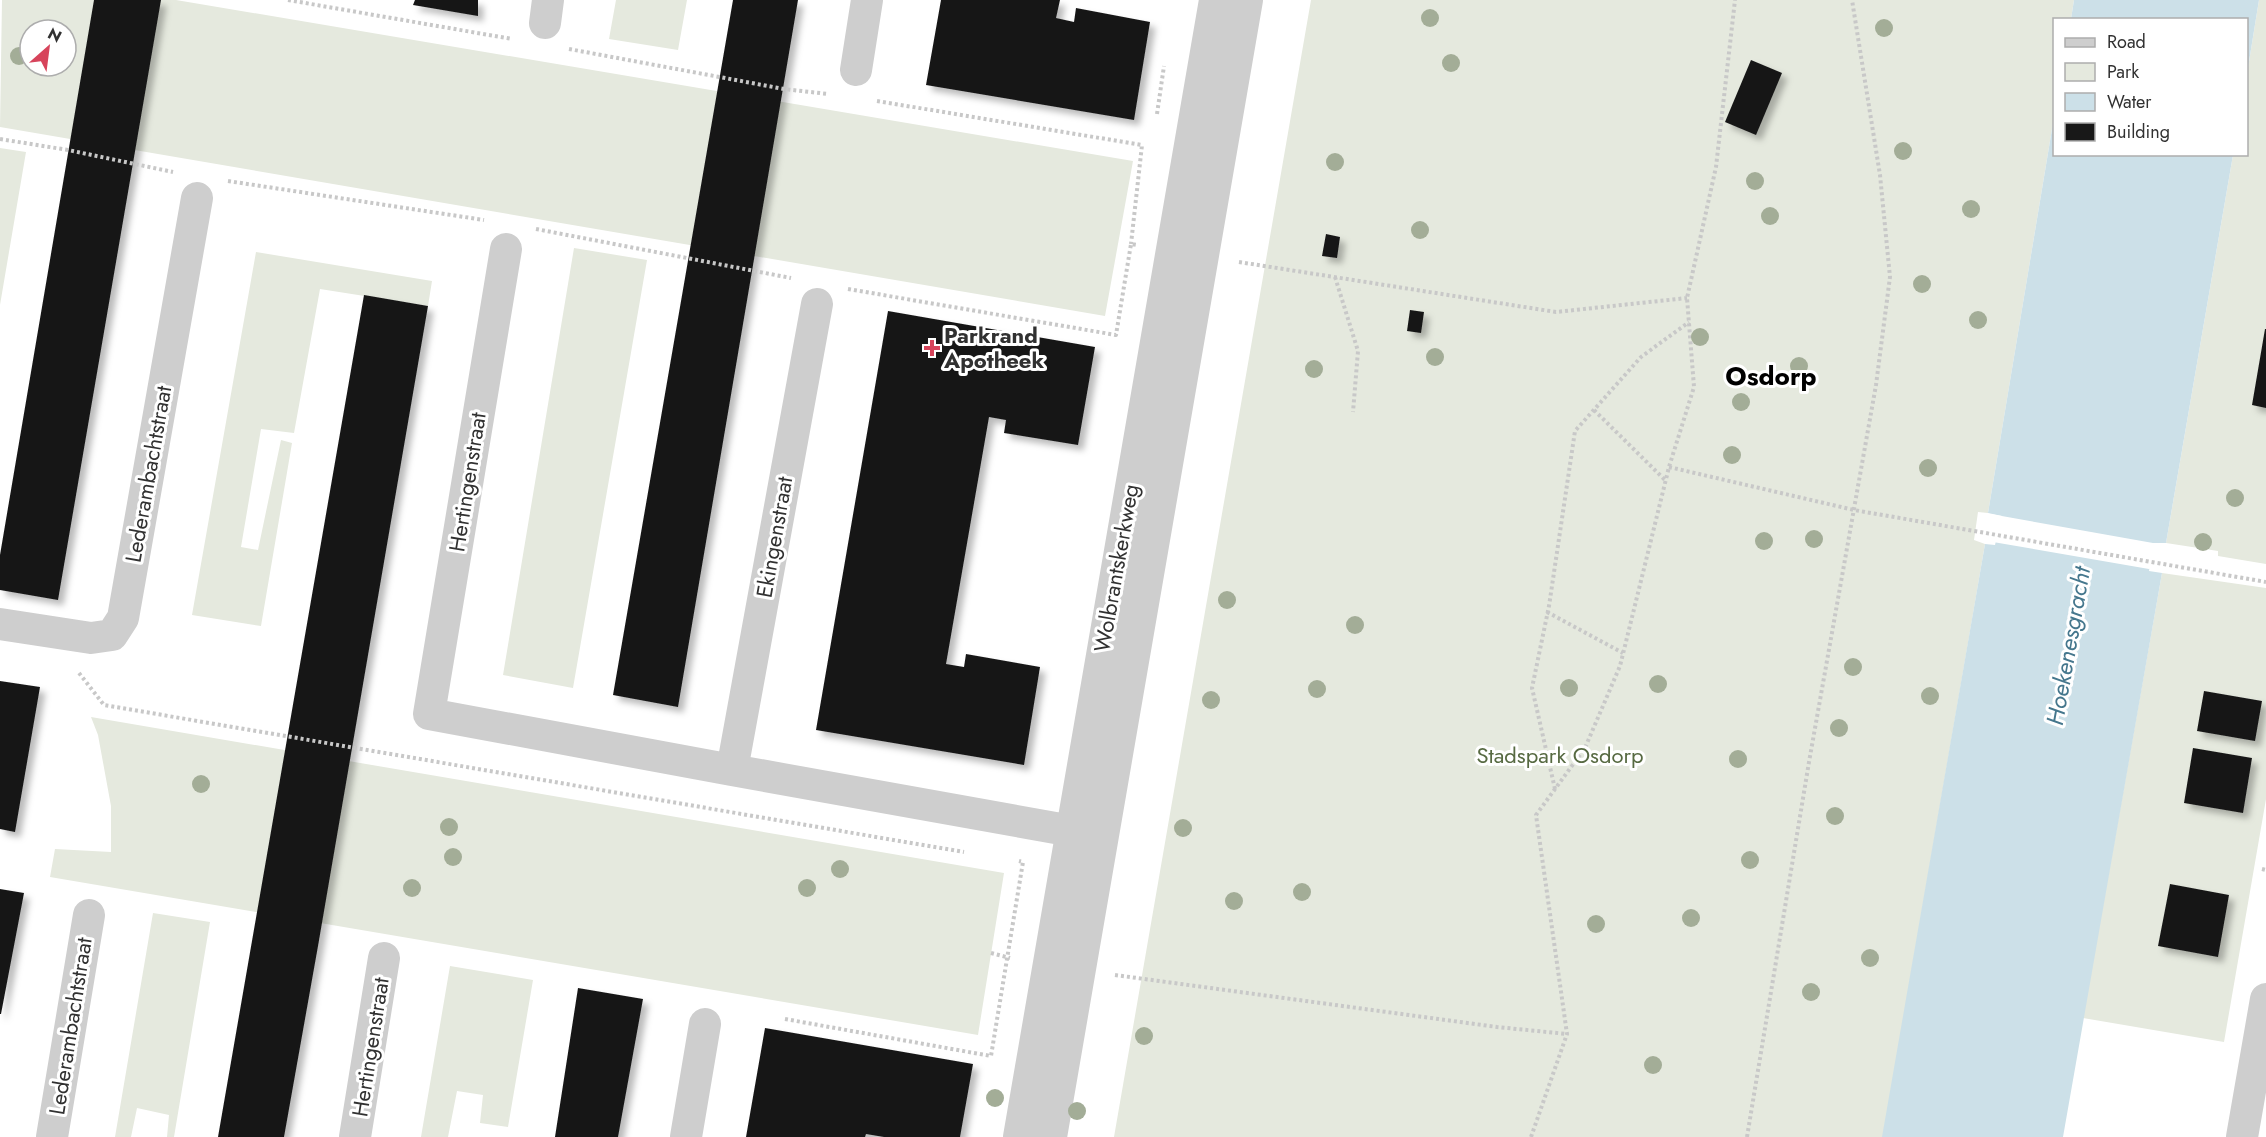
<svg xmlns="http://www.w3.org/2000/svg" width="2266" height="1137" font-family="Jost,sans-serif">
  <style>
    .green { fill: #e5e9de; fill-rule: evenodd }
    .water { fill: #cce0e8 }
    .pier { fill: #fff }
    .building { fill: #181818; filter: url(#shadow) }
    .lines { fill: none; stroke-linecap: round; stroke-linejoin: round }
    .path { stroke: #c8c8c8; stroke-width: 4; stroke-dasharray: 3 3; stroke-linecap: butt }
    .street { stroke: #cecece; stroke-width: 32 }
    .tree { fill: #a3ad97 }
    .poi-dot { fill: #d7445b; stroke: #fff; stroke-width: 2 }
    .labels { text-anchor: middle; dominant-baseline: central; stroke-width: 6; stroke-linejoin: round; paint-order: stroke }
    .poi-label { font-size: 22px; font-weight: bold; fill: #313131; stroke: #fff; text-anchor: start }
    .street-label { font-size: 22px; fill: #313131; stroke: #fff }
    .park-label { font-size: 22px; fill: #576a42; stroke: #fff }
    .water-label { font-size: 24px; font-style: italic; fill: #45778d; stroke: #fff }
    .quarter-label { font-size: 26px; font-weight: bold; fill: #000; stroke: #fff }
  </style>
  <defs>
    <filter id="shadow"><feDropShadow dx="5.5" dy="5.5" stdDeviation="3" flood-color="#0004"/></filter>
  </defs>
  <rect width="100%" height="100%" fill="#fff"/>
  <path class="green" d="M2 0H176L1133 161 1105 316 0 127ZM30 30H66V66H30Z
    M616 0H687L678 50 609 39Z
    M1311 0H2074L2071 19 2054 20V117L1988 513 1978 512 1974 540 1985 544 1883 1137H1114Z
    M2259 0H2266V564L2218 556V551L2166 543 2233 155 2246 154 2247 74Z
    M0 148 26 152 0 305Z
    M574 248 647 260 573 688 503 675Z
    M256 252 432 281 428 306 320 289 294 433 261 429 241 547 258 550 281 440 292 443 261 626 192 615Z
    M2162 573 2266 588V799L2224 1042 2083 1018Z
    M91 717 1004 873 978 1035 50 877 55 849 111 852V806L98 735Z
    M153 913 210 922 174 1137H167L169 1115 137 1108 131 1137H115Z
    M450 966 533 980 508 1127 480 1123 483 1095 457 1091 448 1137H421Z"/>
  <path class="water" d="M2074 0H2259L2247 74 2246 20 2071 19Z
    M2054 117V154L2233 155 2166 543H2153L2149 571 2162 573 2063 1137H1882L1985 544 1995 545 2002 516 1988 513Z"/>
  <path class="pier" d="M1985 513 2153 543 2168 546 2156 544 2152 568 2149 569 1993 542 1997 517Z"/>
  <path class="building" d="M94 0H161L58 600 0 590V555Z
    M415 0H478V16L413 5Z
    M733 0H798L678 707 613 695Z
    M941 0H1060L1056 18 1074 22 1076 8 1150 22 1134 120 926 85Z
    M1751 60 1782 73 1756 135 1725 122Z
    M1326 234 1340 237 1337 258 1322 256Z
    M364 295 428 306 318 946 284 1137H218Z
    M1410 310 1424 312 1421 333 1407 331Z
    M888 311 1095 347 1078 445 1004 433 1006 420 989 417 946 664 964 667 966 654 1040 667 1024 765 816 730Z
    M2265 329H2266V408L2252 405Z
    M0 681 40 687 15 832 0 829Z
    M2204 691 2262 701 2255 741 2197 731Z
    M2193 748 2252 758 2243 813 2184 803Z
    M2170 884 2229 895 2218 957 2158 946Z
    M0 889 24 893 1 1014H0Z
    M578 988 643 999 618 1137H555Z
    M765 1028 973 1064 960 1137H884L866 1134 865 1137H746Z"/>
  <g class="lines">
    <path class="path" d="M288 0 512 39
      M569 49 784 89 828 94
      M877 101 1142 145 1131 244
      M1157 114 1164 66
      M0 139 68 150 173 172
      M228 181 484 220
      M536 229 791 278
      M1239 262 1556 312 1687 298
      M1335 277 1358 351 1353 412
      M848 289 1116 335 1131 244 1137 245
      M1594 410 1665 480
      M1669 467 1854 510 2266 582
      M1547 612 1623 653
      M79 673 104 705 964 852
      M1555 789 1532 688 1549 606 1575 431 1641 357 1689 322
      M2262 869 2266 870
      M991 953 1010 958
      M1115 975 1497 1027 1567 1034
      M785 1019 991 1056 1023 862 1019 861
      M1531 1137 1567 1034 1536 815 1585 748 1620 666 1669 467 1694 387 1687 298 1716 167 1735 0
      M1747 1137 1809 762 1876 385 1890 277 1880 175 1852 0"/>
    <path class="street" d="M545 23 548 0
      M856 70 867 0
      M506 249 429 714 732 770 817 304
      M0 624 91 638 112 635 123 618 197 198
      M732 770 1089 834
      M52 1137 89 915
      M355 1137 384 958
      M686 1137 705 1024
      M1019 1137 1215 0
      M1051 1137 1247 0
      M2242 1137 2266 999"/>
  </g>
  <g class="tree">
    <circle cx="1430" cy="18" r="9"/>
    <circle cx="1884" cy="28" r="9"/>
    <circle cx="19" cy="56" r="9"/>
    <circle cx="1451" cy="63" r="9"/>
    <circle cx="1903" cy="151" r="9"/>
    <circle cx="1335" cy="162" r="9"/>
    <circle cx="1755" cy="181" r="9"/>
    <circle cx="1971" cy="209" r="9"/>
    <circle cx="1770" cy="216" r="9"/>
    <circle cx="1420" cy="230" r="9"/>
    <circle cx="1922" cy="284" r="9"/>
    <circle cx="1978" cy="320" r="9"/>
    <circle cx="1700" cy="337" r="9"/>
    <circle cx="1435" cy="357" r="9"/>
    <circle cx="1799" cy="366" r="9"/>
    <circle cx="1314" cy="369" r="9"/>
    <circle cx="1741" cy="402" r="9"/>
    <circle cx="1732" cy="455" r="9"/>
    <circle cx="1928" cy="468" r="9"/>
    <circle cx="2235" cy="498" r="9"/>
    <circle cx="1814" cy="539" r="9"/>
    <circle cx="1764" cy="541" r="9"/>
    <circle cx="2203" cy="542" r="9"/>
    <circle cx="1227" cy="600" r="9"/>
    <circle cx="1355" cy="625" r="9"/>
    <circle cx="1853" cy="667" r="9"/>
    <circle cx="1658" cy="684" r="9"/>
    <circle cx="1569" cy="688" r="9"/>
    <circle cx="1317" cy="689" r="9"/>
    <circle cx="1930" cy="696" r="9"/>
    <circle cx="1211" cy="700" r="9"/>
    <circle cx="1839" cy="728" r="9"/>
    <circle cx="1738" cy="759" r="9"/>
    <circle cx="201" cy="784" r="9"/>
    <circle cx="1835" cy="816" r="9"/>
    <circle cx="449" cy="827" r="9"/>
    <circle cx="1183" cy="828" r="9"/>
    <circle cx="453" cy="857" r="9"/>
    <circle cx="1750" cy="860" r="9"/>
    <circle cx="840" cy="869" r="9"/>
    <circle cx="412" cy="888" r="9"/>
    <circle cx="807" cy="888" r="9"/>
    <circle cx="1302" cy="892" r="9"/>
    <circle cx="1234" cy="901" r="9"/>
    <circle cx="1691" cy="918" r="9"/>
    <circle cx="1596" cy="924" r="9"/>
    <circle cx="1870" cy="958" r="9"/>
    <circle cx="1811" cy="992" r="9"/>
    <circle cx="1144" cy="1036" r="9"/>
    <circle cx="1653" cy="1065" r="9"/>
    <circle cx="995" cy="1098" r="9"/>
    <circle cx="1077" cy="1111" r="9"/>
  </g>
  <path class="poi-dot" d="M929 339h6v6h6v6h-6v6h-6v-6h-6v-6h6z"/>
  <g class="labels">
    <g class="poi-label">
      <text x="944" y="335">Parkrand<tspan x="944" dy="25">Apotheek</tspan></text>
    </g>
    <g class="street-label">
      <text transform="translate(148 474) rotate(-80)">Lederambachtstraat</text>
      <text transform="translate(467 482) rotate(-81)">Hertingenstraat</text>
      <text transform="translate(774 537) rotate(-80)">Ekingenstraat</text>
      <text transform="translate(1116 568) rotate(-80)">Wolbrantskerkweg</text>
      <text transform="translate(70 1026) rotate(-81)">Lederambachtstraat</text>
      <text transform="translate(370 1047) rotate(-81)">Hertingenstraat</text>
    </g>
    <g class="park-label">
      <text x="1560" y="755">Stadspark Osdorp</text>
    </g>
    <g class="water-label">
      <text transform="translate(2068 646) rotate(-80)">Hoekenesgracht</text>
    </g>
    <g class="quarter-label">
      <text x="1771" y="376">Osdorp</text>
    </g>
  </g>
  <rect x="2053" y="18" width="195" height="138" fill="#ffffff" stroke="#adadad" stroke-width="1.5"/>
  <rect x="2065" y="38" width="30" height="9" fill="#cecece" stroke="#adadad" stroke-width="1.5"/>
  <text x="2107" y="48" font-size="18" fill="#313131">Road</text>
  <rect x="2065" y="63" width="30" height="18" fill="#e5e9de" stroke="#adadad" stroke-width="1.5"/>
  <text x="2107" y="78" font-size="18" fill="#313131">Park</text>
  <rect x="2065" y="93" width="30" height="18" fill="#cce0e8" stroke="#adadad" stroke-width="1.5"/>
  <text x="2107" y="108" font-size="18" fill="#313131">Water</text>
  <rect x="2065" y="123" width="30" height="18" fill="#181818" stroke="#adadad" stroke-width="1.5"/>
  <text x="2107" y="138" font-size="18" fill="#313131">Building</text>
  <g transform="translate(48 48) rotate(28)"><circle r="28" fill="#ffffff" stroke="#adadad" stroke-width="1.5"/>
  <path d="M0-4.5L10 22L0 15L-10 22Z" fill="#d7445b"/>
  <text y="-9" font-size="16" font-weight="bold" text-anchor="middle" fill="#313131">N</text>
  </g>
</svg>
